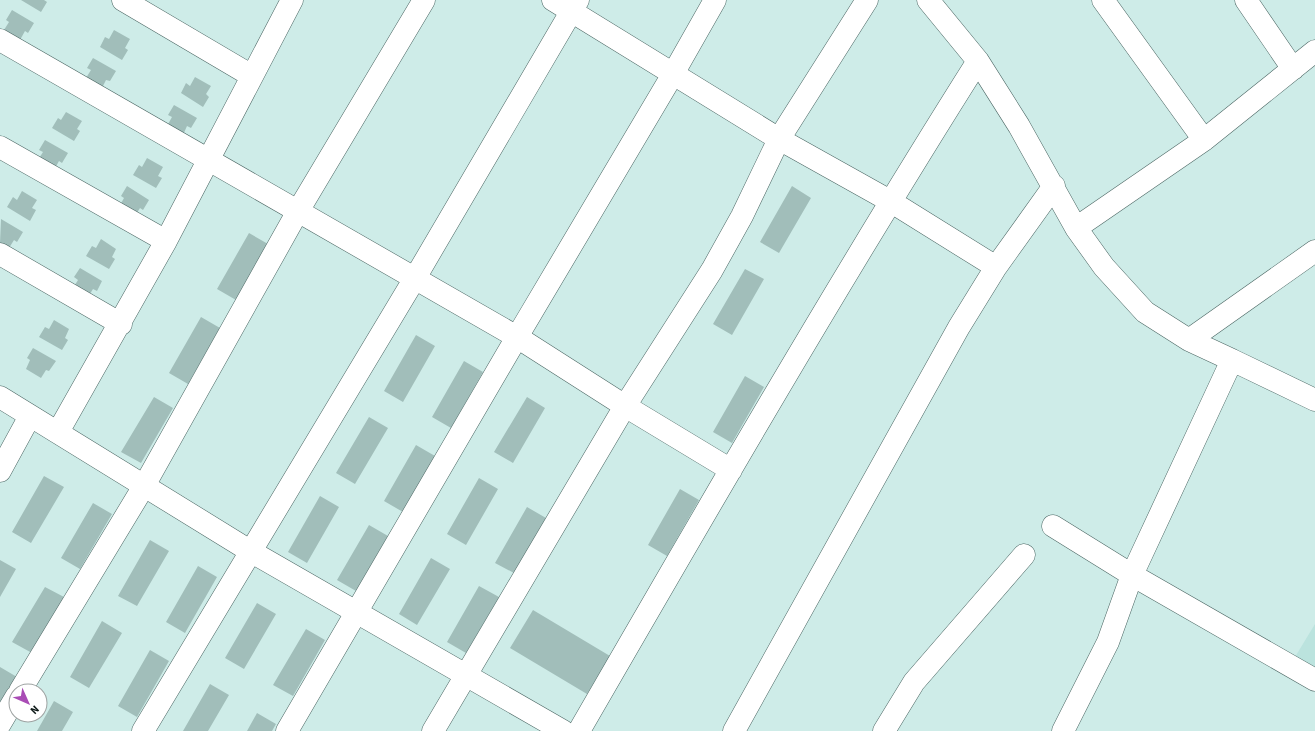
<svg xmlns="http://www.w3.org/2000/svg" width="1315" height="731" font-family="'Source Sans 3',sans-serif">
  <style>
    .built { fill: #bbe3de }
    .building { fill: #a1beba }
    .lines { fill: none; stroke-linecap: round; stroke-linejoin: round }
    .minor-casing { stroke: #4b6663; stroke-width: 23 }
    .minor { stroke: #fff; stroke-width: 22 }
  </style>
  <rect width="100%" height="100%" fill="#ceece8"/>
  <path class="built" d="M1315 624V675L1292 662Z"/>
  <path class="building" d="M21 0H44L47 2 41 12Z
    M12 10 34 23 28 33 25 31 20 40 4 30 9 22 6 20Z
    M114 30 130 39 125 48 128 50 122 60 100 47 105 37 109 39Z
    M93 58 116 71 110 81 106 80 102 88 86 78 91 70 87 68Z
    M195 77 211 86 206 94 209 97 203 107 181 93 186 83 190 86Z
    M174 105 197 118 191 128 187 126 183 135 167 126 172 117 168 115Z
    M66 112 82 121 77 129 80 131 74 141 52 128 58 118 61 120Z
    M45 140 68 153 62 163 59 161 54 170 38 160 43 152 39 150Z
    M147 158 163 167 158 176 162 178 156 188 133 175 139 165 142 167Z
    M127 186 149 200 143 210 140 208 135 216 119 207 124 198 121 196Z
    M792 186 811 198 779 253 760 242Z
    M22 191 37 200 32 208 36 210 30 221 7 207 13 197 17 200Z
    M1 219 23 232 17 242 14 240 9 248 0 243Z
    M249 233 268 244 236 300 217 289Z
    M101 239 116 249 112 257 115 259 109 269 86 256 92 246 96 248Z
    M80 268 102 281 97 291 93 289 88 297 73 288 78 280 74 277Z
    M745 269 764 279 732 335 713 324Z
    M201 317 220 328 188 384 169 373Z
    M54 320 69 329 65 338 68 340 62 350 39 337 45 327 49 329Z
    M416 335 435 346 403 402 384 391Z
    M33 348 56 361 49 371 46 370 41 378 26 369 30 360 27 358Z
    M464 361 483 372 451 428 432 417Z
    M745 376 764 387 732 443 713 432Z
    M154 397 173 408 141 463 121 452Z
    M527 397 545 408 513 463 494 452Z
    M369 417 388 428 355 484 336 473Z
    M416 445 435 456 403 512 384 501Z
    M44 476 64 487 31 543 12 532Z
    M479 478 498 489 466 545 447 534Z
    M680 489 699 500 667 556 648 545Z
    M320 496 339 507 307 563 288 552Z
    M93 503 112 514 80 569 61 558Z
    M527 507 546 518 514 573 495 563Z
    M369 525 388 536 356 591 337 580Z
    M150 540 169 551 137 606 118 596Z
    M431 558 450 569 417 625 399 614Z
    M0 560 16 569 0 597Z
    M198 566 217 577 185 633 166 622Z
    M479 586 499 597 466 653 447 642Z
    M45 587 64 597 32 653 12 642Z
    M257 603 276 614 244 669 225 658Z
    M533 610 610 656 587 694 510 648Z
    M102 621 122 633 89 688 70 677Z
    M306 629 325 640 293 696 273 685Z
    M150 650 169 661 137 717 118 706Z
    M0 667 17 677 0 706Z
    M210 684 229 695 208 731H183Z
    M54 701 73 712 62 731H37Z
    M257 713 276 724 272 731H247Z"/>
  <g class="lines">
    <g class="minor-casing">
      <path id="minor" d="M123 0 252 76
        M553 0 779 139 890 201 996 267
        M928 0 978 61 1019 126 1076 228 1104 267 1145 312 1189 340 1232 360
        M1103 0 1204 140
        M1246 0 1293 69
        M0 40 517 337 625 406 731 470
        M0 147 166 241
        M1076 228 1204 140 1315 51
        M0 254 121 324
        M1189 340 1315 251
        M0 397 250 551 563 731
        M58 432 166 241 292 0
        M0 471 30 416
        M1053 526 1132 575 1315 680
        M20 691 144 486 298 211 424 0
        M0 724 16 697
        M143 731 415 278 578 0
        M287 731 517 337 673 74 715 0
        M433 731 625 406 712 270 742 216 779 139 867 0
        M579 731C709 506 839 281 978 61
        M734 731 959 327 996 267 1054 186
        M884 731 914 682 1024 555
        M1063 731 1108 642 1132 575 1232 360 1315 400"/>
    </g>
    <use href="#minor" class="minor"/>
  </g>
  <g transform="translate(28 703) rotate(135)"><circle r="19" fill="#ffffff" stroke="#9ea3a2"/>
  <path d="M0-3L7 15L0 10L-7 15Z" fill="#a94cb5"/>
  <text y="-6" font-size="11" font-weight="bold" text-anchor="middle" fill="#0c1816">N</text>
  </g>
</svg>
